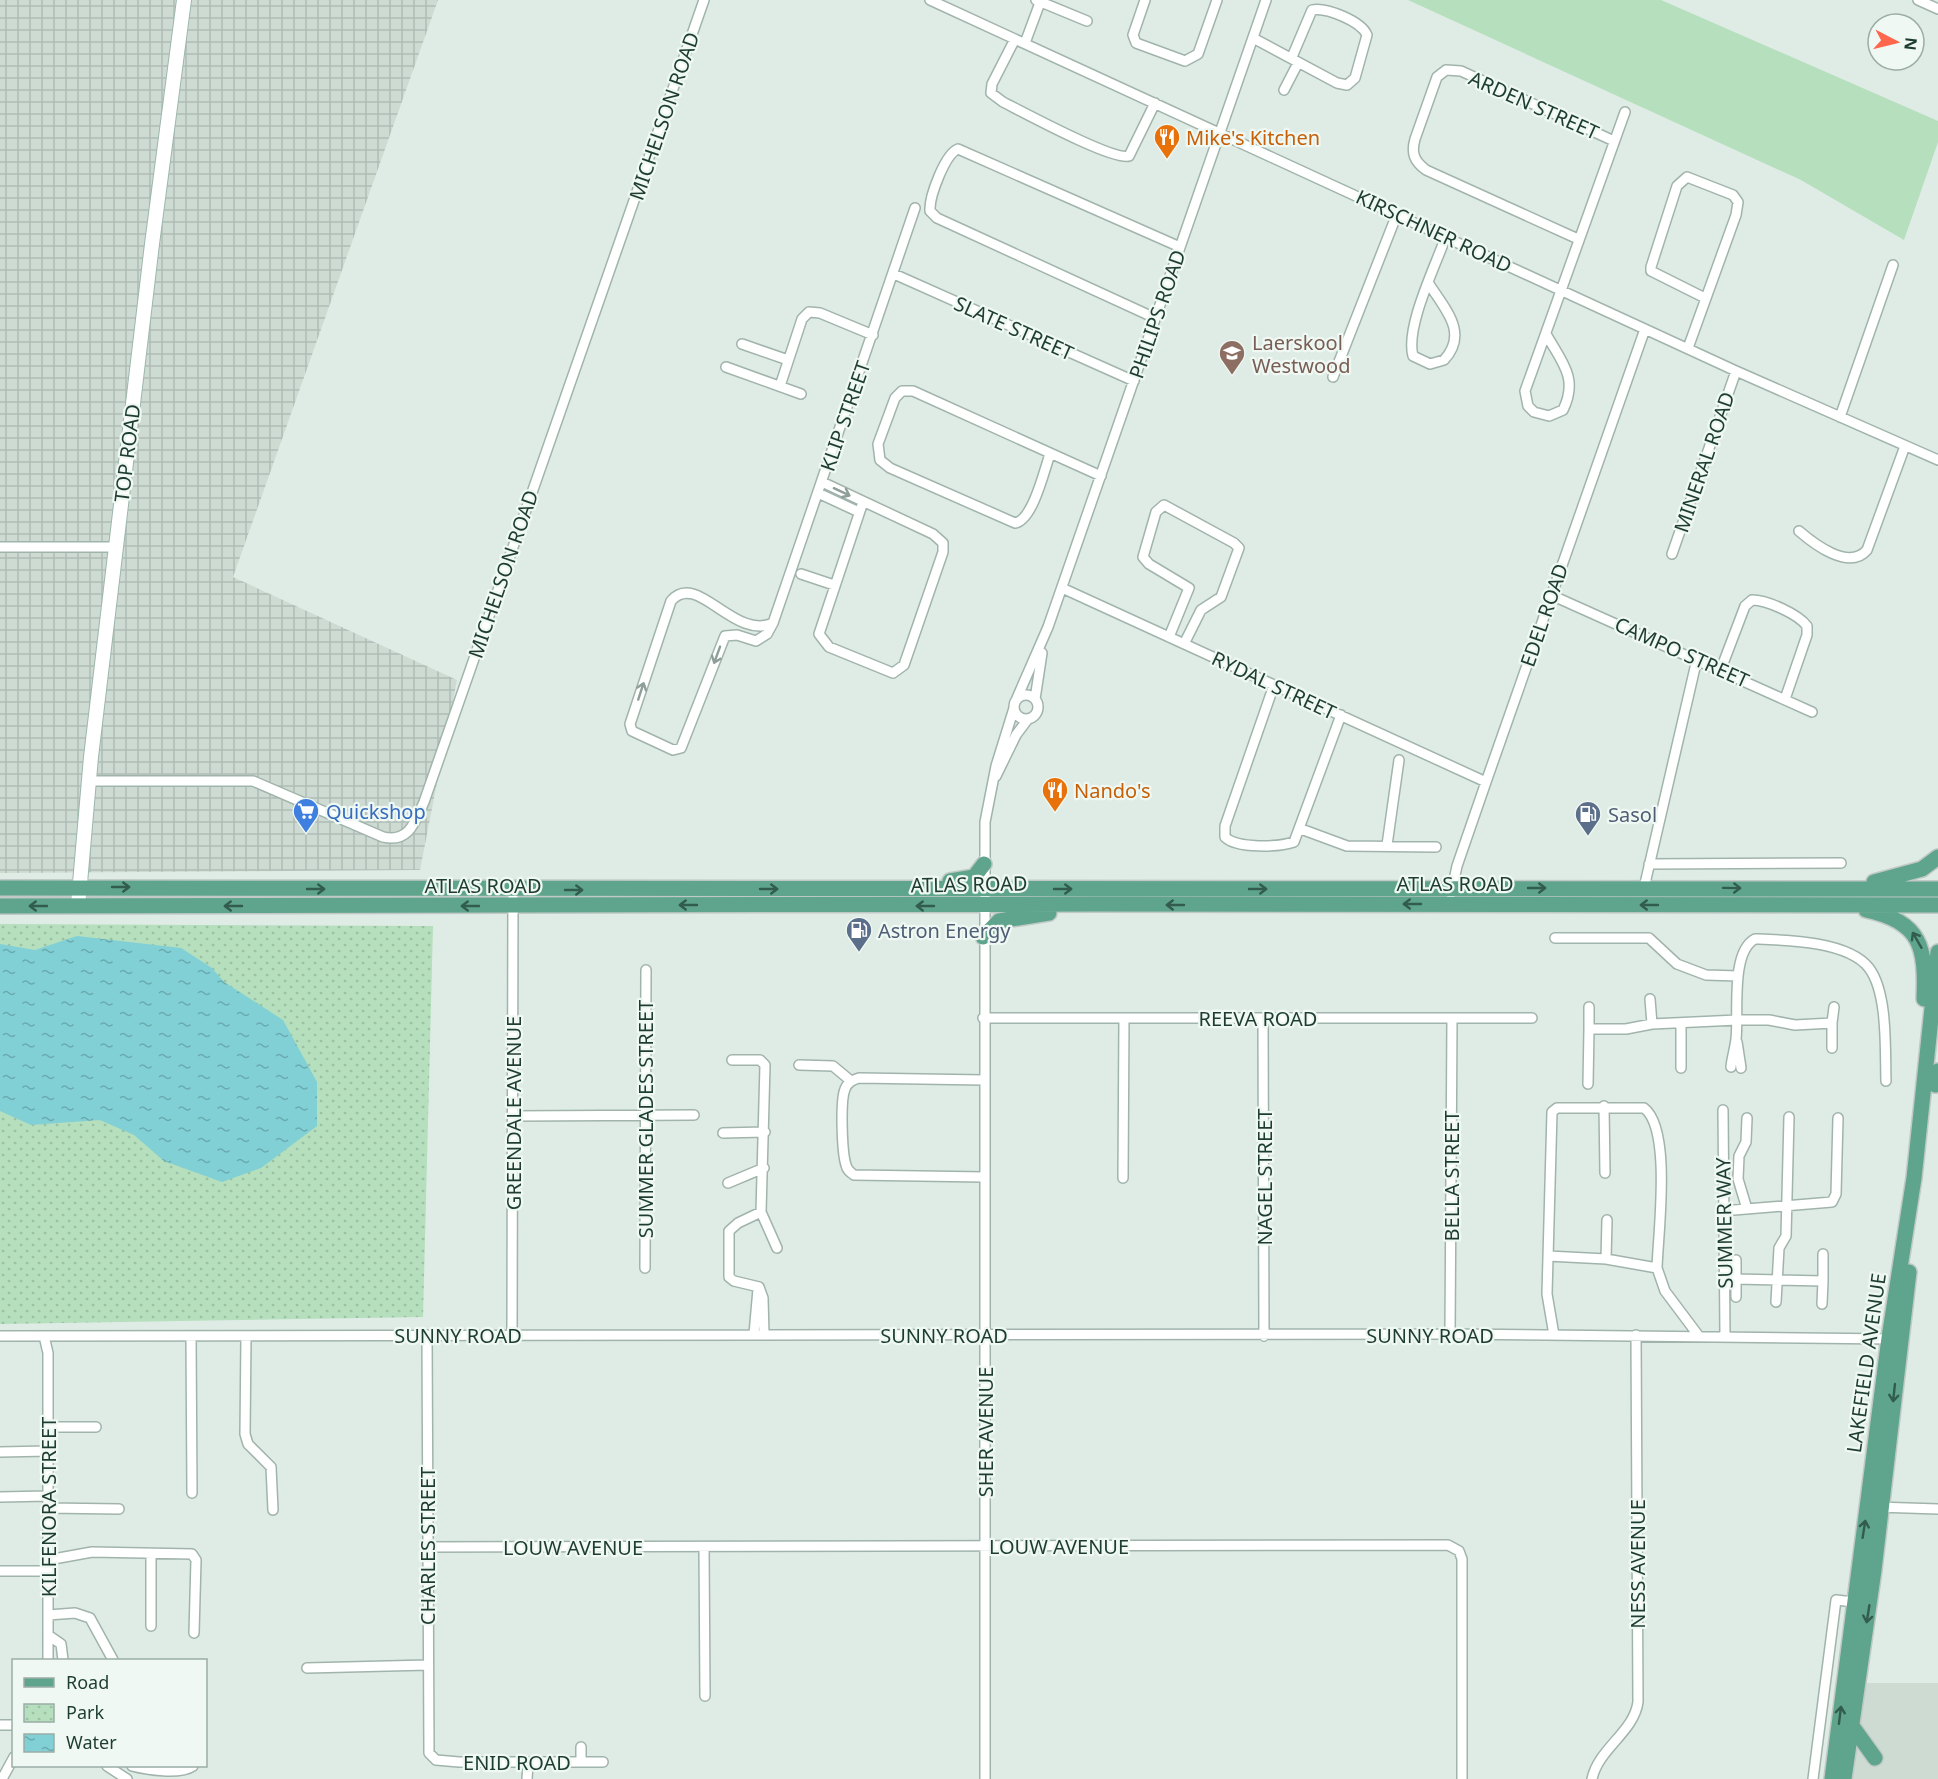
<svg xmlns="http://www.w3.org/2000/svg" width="1938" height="1779" font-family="'Noto Sans',sans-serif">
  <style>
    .built { fill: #cddbd3 }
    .industrial { fill: url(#industrial-grid) }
    .grass { fill: #b5dfbd }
    .park { fill: url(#park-dots) }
    .water { fill: url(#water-ripples) }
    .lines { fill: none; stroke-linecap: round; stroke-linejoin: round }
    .street-casing { stroke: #a1b4ac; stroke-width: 12 }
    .secondary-casing { stroke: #9cb8ac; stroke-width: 16 }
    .primary-casing { stroke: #c0c9c6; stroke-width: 18 }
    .street { stroke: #fff; stroke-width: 9 }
    .secondary { stroke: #fff; stroke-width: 14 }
    .primary { stroke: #5fa58d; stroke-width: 15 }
    .oneway { stroke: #8e9e98 }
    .oneway2 { stroke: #325c4d }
    .labels { text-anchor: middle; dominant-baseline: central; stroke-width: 4.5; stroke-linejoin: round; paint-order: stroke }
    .street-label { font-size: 20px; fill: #1e3d32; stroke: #eff8f3 }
    .food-label { font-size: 20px; fill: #c56008; stroke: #eff8f3; text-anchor: start }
    .education-label { font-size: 20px; fill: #785e54; stroke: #eff8f3; text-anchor: start }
    .shop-label { font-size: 20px; fill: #366cbe; stroke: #eff8f3; text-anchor: start }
    .service-label { font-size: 20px; fill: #4e5e75; stroke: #eff8f3; text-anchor: start }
  </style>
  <defs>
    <pattern id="industrial-grid" width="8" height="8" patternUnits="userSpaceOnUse" patternTransform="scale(1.5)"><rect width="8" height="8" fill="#cddbd3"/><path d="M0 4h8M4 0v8" fill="none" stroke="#b0bdb6"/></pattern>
    <pattern id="park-dots" width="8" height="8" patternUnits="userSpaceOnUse" patternTransform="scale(1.5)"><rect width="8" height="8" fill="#b5dfbd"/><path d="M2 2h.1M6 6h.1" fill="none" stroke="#9bc0a3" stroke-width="1.8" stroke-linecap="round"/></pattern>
    <pattern id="water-ripples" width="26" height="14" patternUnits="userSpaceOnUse" patternTransform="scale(1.5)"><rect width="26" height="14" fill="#81d0d6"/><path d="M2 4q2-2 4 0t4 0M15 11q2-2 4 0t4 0" fill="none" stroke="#69aaae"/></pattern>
  </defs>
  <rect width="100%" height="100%" fill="#dfece5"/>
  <path class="built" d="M1864 1683H1938V1779H1851Z"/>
  <path class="industrial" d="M0 0H438L233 577 457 680 420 870 0 873Z"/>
  <path class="grass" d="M1408 0H1661L1938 121V142L1904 240 1801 180Z"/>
  <path class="park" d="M0 924 433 926 423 1317 0 1324Z"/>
  <path class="water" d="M77 936 181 948 212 968 224 982 283 1020 317 1082V1126L261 1168 222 1182 164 1161 134 1135 100 1120 31 1125 0 1111V944L35 950Z"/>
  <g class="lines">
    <g class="street-casing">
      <path id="street" d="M930 0 1736 371 1938 460
        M1036 0 1087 21
        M1145 0 1133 35 1136 43 1185 61 1198 54 1217 0
        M1918 0 1938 9
        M1253 38 1337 83 1347 85 1355 78 1367 35C1361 21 1326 7 1312 10L1292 57
        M1015 39 992 84 991 93 1003 102C1023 112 1113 161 1129 156L1155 103
        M1025 43 1041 0
        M1284 90 1298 63
        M1578 239 1426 170C1414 161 1411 153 1415 139L1437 77 1446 70 1461 71 1614 141
        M894 274 1134 381
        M1429 284C1445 309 1469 333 1444 360L1430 364 1413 356C1405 327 1436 265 1446 236
        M1155 318 937 218 930 211C929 197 945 154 958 149L1180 247
        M1546 334C1561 361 1579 378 1563 410L1549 416 1534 412 1528 406 1525 391 1625 112
        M742 344 788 360
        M1688 348 1736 215 1738 202 1733 195 1687 177 1677 186 1651 267V271L1705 298
        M726 367 801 394
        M1333 377 1397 214
        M780 386 802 319 809 312 820 313 873 335
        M1840 417 1893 265
        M1050 454C1044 471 1033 520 1015 523L890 468 880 460 878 444 895 398 902 391H913L1101 476
        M822 482 933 534 943 543V552L904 665 893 673 829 647 819 634 863 502
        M818 493 859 512
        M1799 531C1814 544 1849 571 1867 550L1905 446
        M0 547H116
        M1672 554 1736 371
        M801 574 834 585
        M1062 588 1486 782
        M1551 595 1812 712
        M773 623C734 641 697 570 671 601L630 724 632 731 673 750 681 748 725 636 737 635 756 641 767 634 773 623 915 208
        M1169 637 1189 588 1149 564 1143 557 1156 512 1164 505 1234 543 1239 548 1221 597 1201 610 1184 644
        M1721 669 1745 606 1752 600C1767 600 1798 614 1807 626V635L1785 699
        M1274 685 1225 826V837C1237 849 1279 847 1294 842L1341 715
        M1014 707a12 12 0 1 1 24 0a12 12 0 1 1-24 0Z
        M1017 698 1048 627 1266 0
        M1035 699 1042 653
        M996 776 1016 735 1028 719
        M88 781H253L383 837C409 843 415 822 424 802L704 0
        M1301 829 1347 846 1436 847
        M1387 845 1399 760
        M1649 864 1841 863
        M1644 888 1697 659
        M1451 894 1457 866 1486 782 1645 329
        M1555 938H1649L1677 964 1706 975 1738 976
        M1650 999 1652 1024
        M983 1018H1532
        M1263 1018 1264 1336
        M1832 1023 1834 1007
        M1589 1029V1007
        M1737 1042 1741 1068
        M732 1060H760L765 1065 761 1212
        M799 1065 833 1066 851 1081
        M1731 1067C1732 1057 1735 1048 1736 1039 1739 1015 1730 952 1755 939 1786 940 1848 941 1869 968 1888 993 1885 1050 1886 1081
        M1681 1068V1023
        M1588 1084 1589 1029H1626L1652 1024 1737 1020H1769L1795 1025 1832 1023V1048
        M1604 1106 1605 1173
        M1723 1110 1725 1335
        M514 1116 694 1115
        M723 1133 765 1132
        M984 1177 854 1175C850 1172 847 1170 846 1165 842 1153 840 1101 845 1089 847 1083 852 1080 859 1078L984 1080
        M1123 1178 1124 1018
        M728 1183 764 1168
        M1747 1209 1738 1179 1739 1156 1746 1142 1747 1118
        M1734 1210 1832 1202 1836 1194 1838 1118
        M1548 1256 1606 1259 1657 1268C1658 1233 1672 1129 1644 1108H1557L1552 1112 1547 1294 1554 1335
        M1606 1259 1607 1220
        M1736 1260V1297
        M645 1268 646 970
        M1657 1268 1665 1291 1698 1335
        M1736 1279 1823 1281V1254
        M759 1287 734 1281 729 1277V1231L738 1223 761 1212 777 1248
        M759 1287 763 1298 764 1334
        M1776 1302 1779 1248 1786 1236 1789 1117
        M1822 1304 1823 1281
        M754 1334 758 1289
        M1450 1334 1452 1019
        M427 1335 429 1753 436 1760 459 1762H603
        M512 1335 513 890
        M0 1336 1450 1334 1893 1339
        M44 1336 48 1353V1660
        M191 1336 192 1493
        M246 1336 245 1434 248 1444 271 1467 273 1510
        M48 1427H96
        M0 1452 48 1451
        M0 1497 48 1496
        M1877 1507 1938 1509
        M48 1508 119 1509
        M428 1547 1448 1545 1459 1551 1462 1559V1779
        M704 1547 705 1696
        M151 1554V1626
        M48 1560 92 1552 192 1554 196 1560 194 1633
        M0 1571H49
        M48 1615 75 1613 90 1618 113 1660
        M48 1635 61 1644 63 1660
        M307 1668 428 1665
        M0 1725H14
        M581 1762V1747
        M107 1766 127 1779
        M132 1766C147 1770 180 1775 193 1766
        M2 1779 14 1757
        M527 1779 528 1763
        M985 1779V822L996 766 1014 708
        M1592 1779C1598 1749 1634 1732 1638 1702L1636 1335
        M1813 1779 1836 1600 1854 1602"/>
    </g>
    <g class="secondary-casing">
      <path id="secondary" d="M78 906 91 757 152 244 184 0"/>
    </g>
    <g class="primary-casing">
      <path id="primary" d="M950 881 974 877 984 864
        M1874 882 1922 869 1938 857
        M0 888 1938 889
        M0 906 1093 904 1938 905
        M1866 910C1922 922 1926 948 1924 999
        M983 937 999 921 1049 913
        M1935 1085 1938 1071
        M1852 1726 1875 1758
        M1832 1779 1889 1338 1914 1178 1938 952
        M1844 1779 1874 1570 1909 1272"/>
    </g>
    <use href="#street" class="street"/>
    <use href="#secondary" class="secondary"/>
    <use href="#primary" class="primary"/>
  </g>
  <defs><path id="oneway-shaft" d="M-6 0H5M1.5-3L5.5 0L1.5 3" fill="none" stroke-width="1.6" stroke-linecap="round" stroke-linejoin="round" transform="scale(1.5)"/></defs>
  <g class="oneway">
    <use href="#oneway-shaft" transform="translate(842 492) rotate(25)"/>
    <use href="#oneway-shaft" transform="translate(717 655) rotate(110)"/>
    <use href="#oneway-shaft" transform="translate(641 691) rotate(-72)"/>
  </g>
  <g class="oneway2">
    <use href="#oneway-shaft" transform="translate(121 887)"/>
    <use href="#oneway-shaft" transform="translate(1537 888)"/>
    <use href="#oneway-shaft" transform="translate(1732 888) rotate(1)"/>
    <use href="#oneway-shaft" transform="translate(316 889)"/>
    <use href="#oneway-shaft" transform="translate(769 889)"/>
    <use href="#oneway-shaft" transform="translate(1063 889)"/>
    <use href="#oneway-shaft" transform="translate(1258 889)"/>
    <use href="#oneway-shaft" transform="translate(574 890)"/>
    <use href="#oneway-shaft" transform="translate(1412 904) rotate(180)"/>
    <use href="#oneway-shaft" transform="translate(688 905) rotate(-180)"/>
    <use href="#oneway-shaft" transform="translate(1175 905) rotate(180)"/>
    <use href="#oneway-shaft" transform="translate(1649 905) rotate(-180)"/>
    <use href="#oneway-shaft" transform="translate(38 906) rotate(180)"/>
    <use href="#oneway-shaft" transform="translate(233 906) rotate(180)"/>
    <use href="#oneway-shaft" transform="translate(470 906) rotate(180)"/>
    <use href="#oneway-shaft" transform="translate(925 906) rotate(-180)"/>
    <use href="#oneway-shaft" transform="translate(1917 940) rotate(-120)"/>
    <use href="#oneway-shaft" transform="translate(1894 1393) rotate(96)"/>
    <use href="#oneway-shaft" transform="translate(1864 1529) rotate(-81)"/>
    <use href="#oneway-shaft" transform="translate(1868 1614) rotate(99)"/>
    <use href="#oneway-shaft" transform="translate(1840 1715) rotate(-83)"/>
  </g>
  <defs>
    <g id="restaurant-pin" transform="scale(1.35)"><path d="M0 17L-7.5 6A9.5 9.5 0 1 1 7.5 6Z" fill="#e8710a" stroke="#eff8f3"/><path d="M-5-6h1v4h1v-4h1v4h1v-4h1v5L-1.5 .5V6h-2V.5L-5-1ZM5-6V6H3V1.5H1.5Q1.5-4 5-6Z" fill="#fff"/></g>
    <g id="school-pin" transform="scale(1.35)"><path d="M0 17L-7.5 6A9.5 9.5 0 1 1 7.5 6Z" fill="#8d6e63" stroke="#eff8f3"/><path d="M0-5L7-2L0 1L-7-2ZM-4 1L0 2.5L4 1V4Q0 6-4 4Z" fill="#fff"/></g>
    <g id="supermarket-pin" transform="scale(1.35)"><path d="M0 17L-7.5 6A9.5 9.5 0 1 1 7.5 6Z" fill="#3f7fe0" stroke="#eff8f3"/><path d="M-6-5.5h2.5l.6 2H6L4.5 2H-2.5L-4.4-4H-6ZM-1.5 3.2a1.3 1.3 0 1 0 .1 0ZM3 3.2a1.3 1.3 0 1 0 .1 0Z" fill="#fff"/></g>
    <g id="fuel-pin" transform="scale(1.35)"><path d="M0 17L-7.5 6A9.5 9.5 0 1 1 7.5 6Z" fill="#5c6f8a" stroke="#eff8f3"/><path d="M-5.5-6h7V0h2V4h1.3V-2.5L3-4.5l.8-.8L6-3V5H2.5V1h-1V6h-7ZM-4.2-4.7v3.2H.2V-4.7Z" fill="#fff"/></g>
  </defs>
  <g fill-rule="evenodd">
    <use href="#restaurant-pin" x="1167" y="137"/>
    <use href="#school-pin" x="1232" y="353"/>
    <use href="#restaurant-pin" x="1055" y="790"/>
    <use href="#supermarket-pin" x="306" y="811"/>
    <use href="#fuel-pin" x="1588" y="814"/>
    <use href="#fuel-pin" x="859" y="930"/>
  </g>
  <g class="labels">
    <g class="street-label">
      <text transform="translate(1534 105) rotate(24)">ARDEN STREET</text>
      <text transform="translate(664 116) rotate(-71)">MICHELSON ROAD</text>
      <text transform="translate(1434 231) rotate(25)">KIRSCHNER ROAD</text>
      <text transform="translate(1157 314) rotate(-71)">PHILIPS ROAD</text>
      <text transform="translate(1014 328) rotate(24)">SLATE STREET</text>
      <text transform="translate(845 416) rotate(-71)">KLIP STREET</text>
      <text transform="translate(127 453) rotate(-83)">TOP ROAD</text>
      <text transform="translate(1704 462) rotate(-71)">MINERAL ROAD</text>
      <text transform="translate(503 574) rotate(-71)">MICHELSON ROAD</text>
      <text transform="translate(1544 615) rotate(-71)">EDEL ROAD</text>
      <text transform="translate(1682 652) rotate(24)">CAMPO STREET</text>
      <text transform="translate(1274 685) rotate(25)">RYDAL STREET</text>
      <text x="1455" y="883">ATLAS ROAD</text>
      <text transform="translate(969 884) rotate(-1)">ATLAS ROAD</text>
      <text x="483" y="885">ATLAS ROAD</text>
      <text x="1258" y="1018">REEVA ROAD</text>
      <text transform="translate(513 1113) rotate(-90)">GREENDALE AVENUE</text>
      <text transform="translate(645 1119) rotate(-90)">SUMMER GLADES STREET</text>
      <text transform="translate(1451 1176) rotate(-90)">BELLA STREET</text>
      <text transform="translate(1264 1177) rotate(-90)">NAGEL STREET</text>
      <text transform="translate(1724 1223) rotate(-91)">SUMMER WAY</text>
      <text x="458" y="1335">SUNNY ROAD</text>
      <text x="944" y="1335">SUNNY ROAD</text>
      <text x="1430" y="1335">SUNNY ROAD</text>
      <text transform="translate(1866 1363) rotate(-82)">LAKEFIELD AVENUE</text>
      <text transform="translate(985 1432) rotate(-90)">SHER AVENUE</text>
      <text transform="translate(48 1507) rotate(-90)">KILFENORA STREET</text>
      <text transform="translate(427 1546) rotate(-90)">CHARLES STREET</text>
      <text x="1059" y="1546">LOUW AVENUE</text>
      <text x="573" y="1547">LOUW AVENUE</text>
      <text transform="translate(1637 1564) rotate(-90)">NESS AVENUE</text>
      <text x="517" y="1762">ENID ROAD</text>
    </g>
    <g class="food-label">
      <text x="1186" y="137">Mike's Kitchen</text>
      <text x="1074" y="790">Nando's</text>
    </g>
    <g class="education-label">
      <text x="1252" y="342">Laerskool<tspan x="1252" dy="23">Westwood</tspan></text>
    </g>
    <g class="shop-label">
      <text x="326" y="811">Quickshop</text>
    </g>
    <g class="service-label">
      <text x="1608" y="814">Sasol</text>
      <text x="878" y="930">Astron Energy</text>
    </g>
  </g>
  <rect x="12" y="1659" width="195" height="108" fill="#eff8f3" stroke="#9bada6" stroke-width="1.5"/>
  <rect x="24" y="1678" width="30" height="9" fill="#5fa58d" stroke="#9bada6" stroke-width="1.5"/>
  <text x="66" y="1689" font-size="18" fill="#1e3d32">Road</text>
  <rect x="24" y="1704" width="30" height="18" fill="url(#park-dots)" stroke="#9bada6" stroke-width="1.5"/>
  <text x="66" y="1719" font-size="18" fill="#1e3d32">Park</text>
  <rect x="24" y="1734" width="30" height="18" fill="url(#water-ripples)" stroke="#9bada6" stroke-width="1.5"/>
  <text x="66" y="1749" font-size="18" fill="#1e3d32">Water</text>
  <g transform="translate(1896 42) rotate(97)"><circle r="28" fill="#eff8f3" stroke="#9bada6" stroke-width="1.5"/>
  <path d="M0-4.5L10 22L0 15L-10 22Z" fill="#fe674b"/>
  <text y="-9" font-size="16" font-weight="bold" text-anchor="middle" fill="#1e3d32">N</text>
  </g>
</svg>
